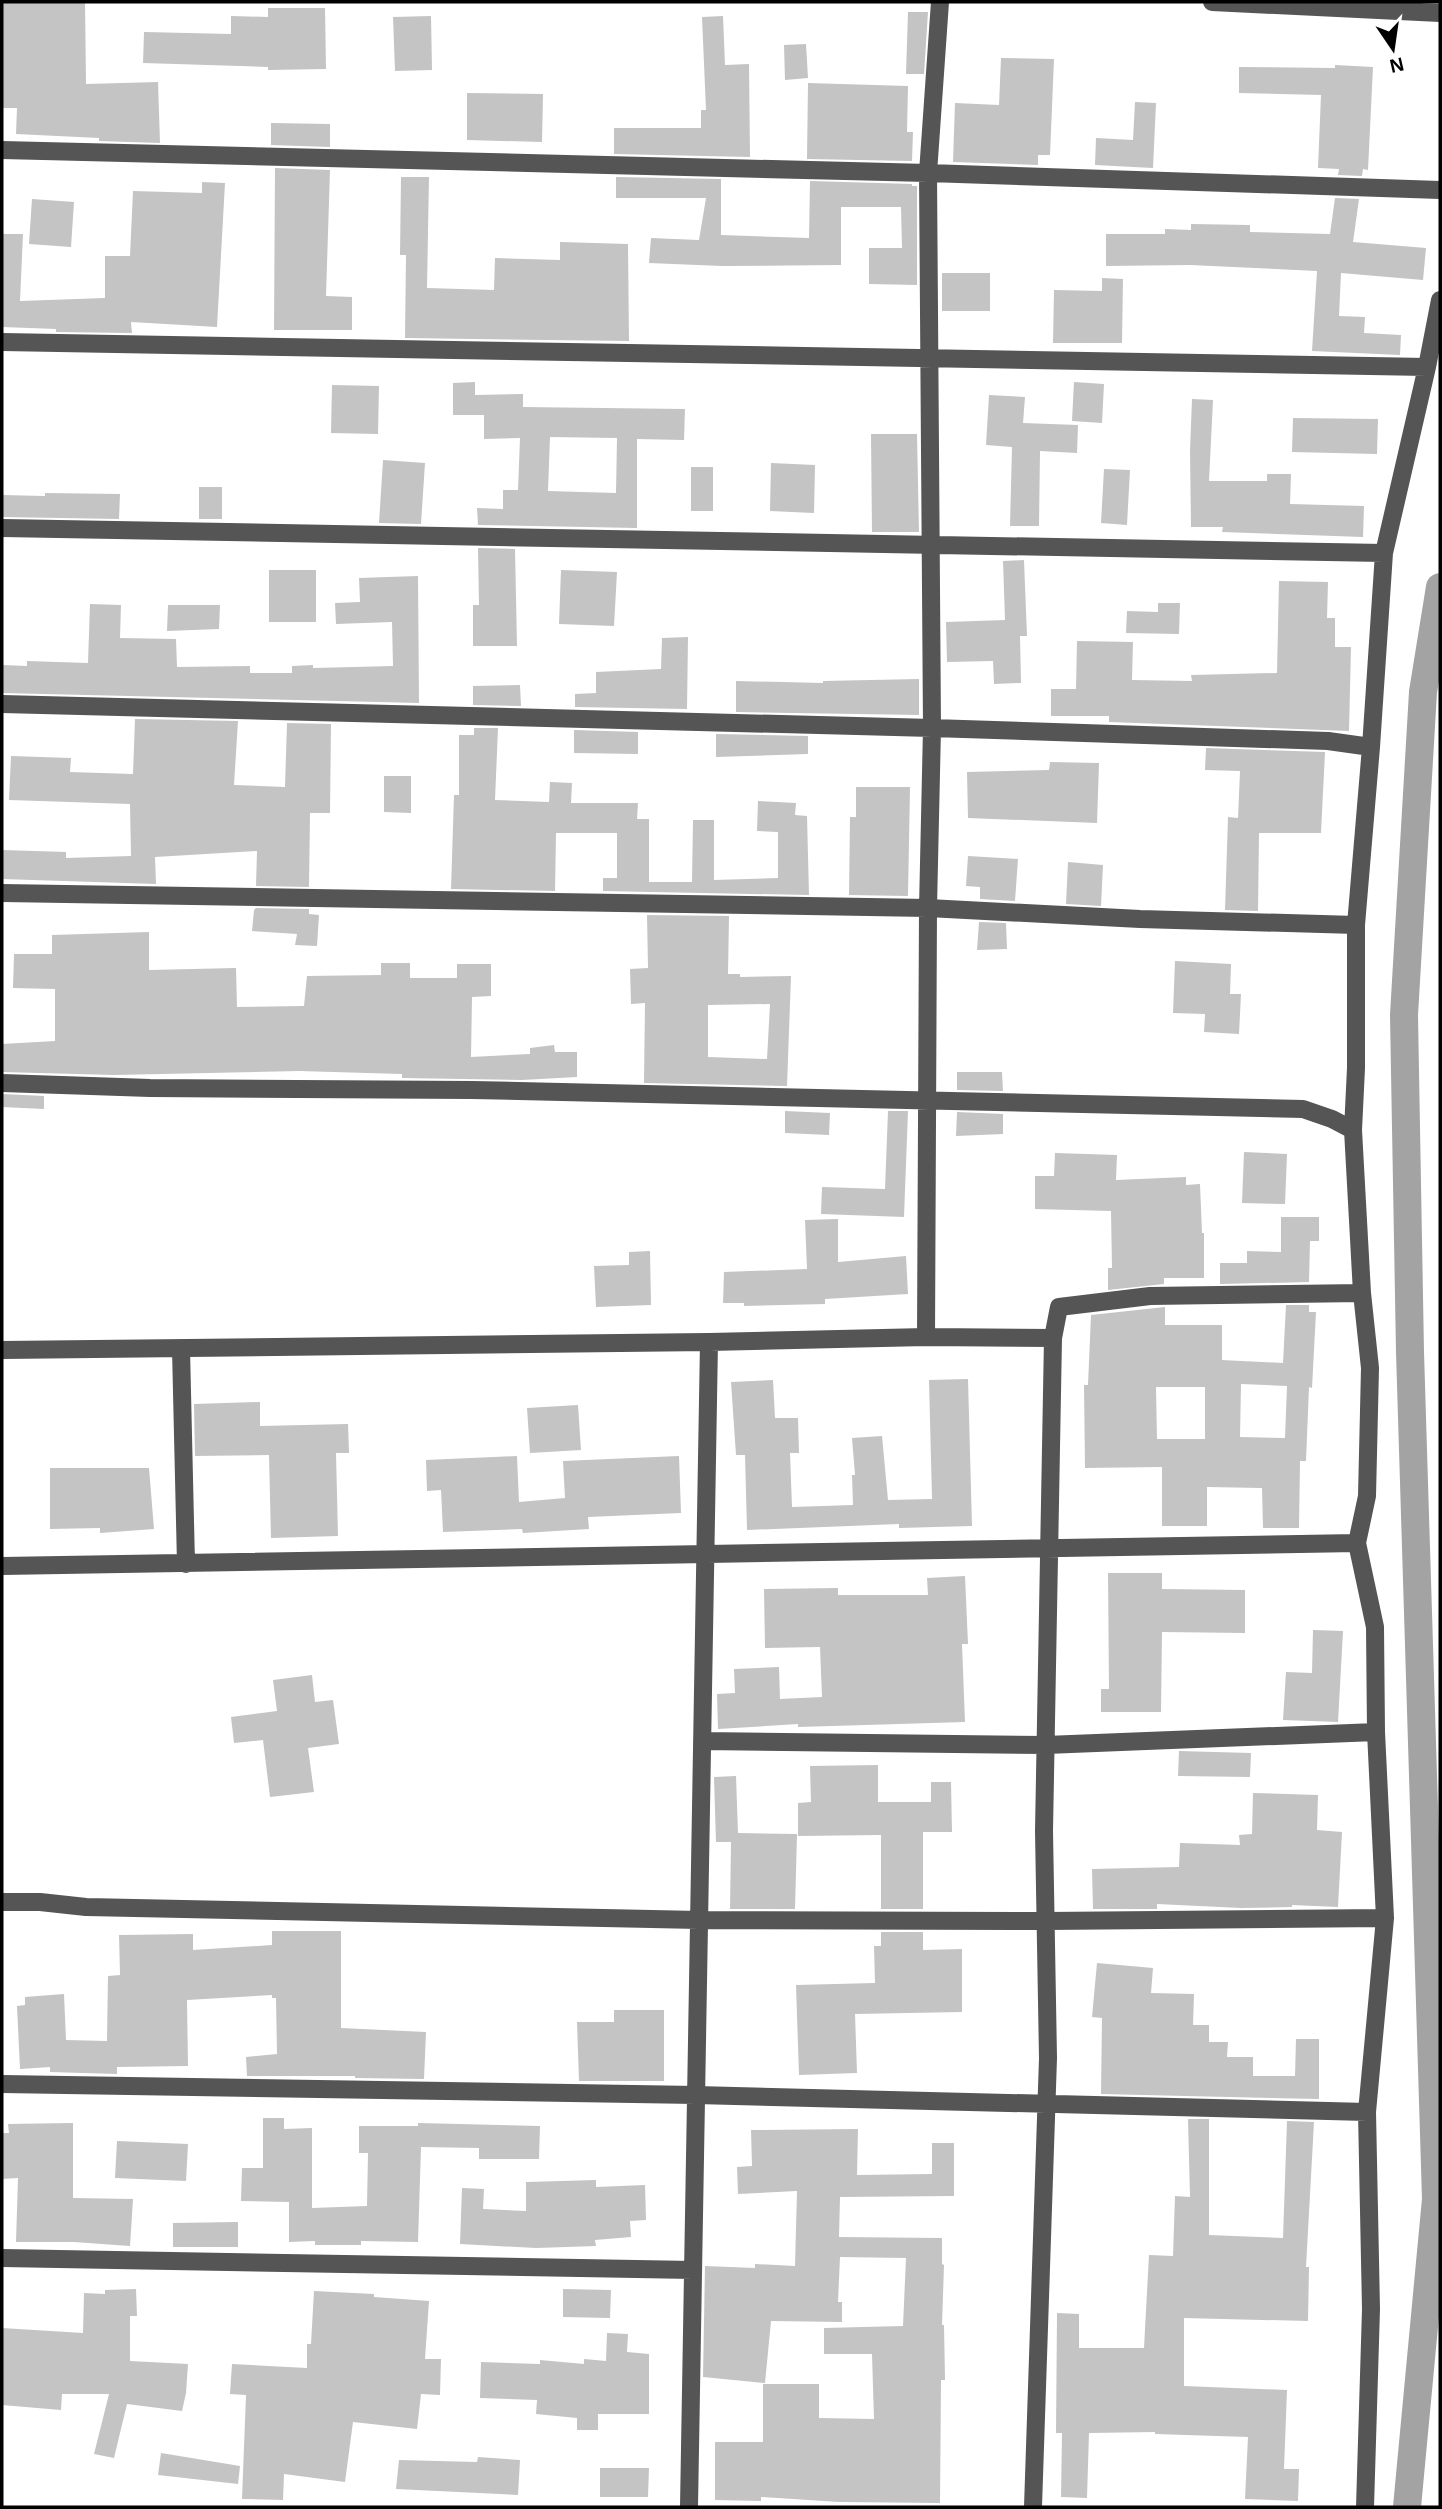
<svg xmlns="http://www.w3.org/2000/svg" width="1442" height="2509" font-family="Arial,sans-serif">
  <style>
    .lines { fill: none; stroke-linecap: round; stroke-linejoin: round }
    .canal { stroke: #a3a3a3; stroke-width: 28 }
    .building { fill: #c4c4c4; fill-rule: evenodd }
    .minor { stroke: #555; stroke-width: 18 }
  </style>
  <rect width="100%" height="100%" fill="#fff"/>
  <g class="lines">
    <path class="canal" d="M1407 2507 1436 2199 1410 1352 1404 1015 1423 692 1440 587"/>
  </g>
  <path class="building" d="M2 2H85L86 84 158 82 160 143 99 141V138L16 134 17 108H2Z
    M268 8H325L326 69 268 70V67L143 63 144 32 231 34V16L268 17Z
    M908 12H928L924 74H906Z
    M431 16 432 70 395 71 393 17Z
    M723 16 725 65 749 64 750 157 614 154V128H701V110H706L702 17Z
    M806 44 808 78 785 80 784 45Z
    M1001 58 1054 59 1050 155H1038V165L953 162 955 103 999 105Z
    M1335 65 1373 67 1368 170 1363 169 1362 176 1338 175 1339 169 1318 168 1321 95 1239 93V67L1335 68Z
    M808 83 908 86 907 132H913L912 161 807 159Z
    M467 93 543 94 542 142 467 140Z
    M1135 102 1156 103 1153 168 1095 165 1096 138 1133 140Z
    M271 123 330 124V147L271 145Z
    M275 168 330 170 326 296 352 297V330H274Z
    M401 177H429L427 288 494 290 495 258 560 260V242L628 244 629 341 405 338 406 255H400Z
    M616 177 721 179V235L809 238 810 181 912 184V186H917V285L869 284V248H902L901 207H841V265L722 266 649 263 651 238 699 240 706 198H616Z
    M202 182 225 183 217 327 131 322 132 333 56 332V329L2 327V234H23L20 301 105 298V256H130L133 191 202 193Z
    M1335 198 1359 199 1353 242 1426 248 1423 280 1341 273 1339 316 1365 317 1364 333 1401 335 1400 355 1312 351 1317 271 1190 265 1106 266V234H1165V229L1191 230V224L1250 225V232L1330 234Z
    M32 199 74 202 71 247 29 244Z
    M942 273H990V311H942Z
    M1102 278 1123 279 1122 343H1053L1054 290 1102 291Z
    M475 382V395L523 394V407L685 409 684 440 637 439V528L478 525 477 508 503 509V490H518L520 438 484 439V415H453V383ZM550 437 617 438 616 493 548 491Z
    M1074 382 1104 384 1102 423 1072 421Z
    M332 385 379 386 378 434 331 433Z
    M989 395 1025 397 1023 423 1078 425 1077 453 1040 451 1039 526H1010L1012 447 986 445Z
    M1192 399 1213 400 1209 481H1267V474H1291L1290 504 1364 506 1363 537 1222 532 1223 527H1191L1190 451Z
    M1293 418 1378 419 1377 454 1292 452Z
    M871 434H917L919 532H872Z
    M383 460 425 463 421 524 379 523Z
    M771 463 815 465 814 513 770 511Z
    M691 467H713V511H691Z
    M1104 469 1130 470 1127 525 1101 523Z
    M199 487H222V519H199Z
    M45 493 120 494 119 519 2 517V495L45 496Z
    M478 548 515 549 517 646H473V605H479Z
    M1024 560 1027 636H1020L1021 683 994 684 993 661 947 662 946 622 1005 620 1003 561Z
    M269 570H316V622H269Z
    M561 570 617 572 614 626 559 624Z
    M418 576 419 703 2 693V665L27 666V661L88 663 90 604 121 605 120 638 176 639 177 667 250 666V673H292V666L313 665V668L393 666 392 622 336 624 335 603 360 602 359 578Z
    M1279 581 1328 582 1327 618H1335V647H1351L1349 731 1109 722V716H1051V689H1076L1077 641 1133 642 1132 680 1192 681 1191 675 1277 673Z
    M1158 603H1180L1179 634 1126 633 1127 611 1158 612Z
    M168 605H220L219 629 167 631Z
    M688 637 687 709 575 707V694L596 693V672L661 669 662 638Z
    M919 679V715L736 712V681L823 683V681Z
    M520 685 521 706 473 705V686Z
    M135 719 238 721 234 785 285 787 287 723 331 724 330 813H310L309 887 256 886 257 851 155 857 156 884 2 879V850L66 852V858L131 856 130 804 9 800 11 756 71 758 70 772 133 774Z
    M474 728H498L495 800 549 802 550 782 572 783 571 803H638L637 819H649V882H692L693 820H714V880L778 878V832L757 831 758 801 796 803 795 815 807 816 809 895 603 891V878H617V833H556L555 891 451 889 454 795H459V735H474Z
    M574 730 638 732V754L574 753Z
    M716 734 808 736V754L716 757Z
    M1206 748 1325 752 1321 833H1259L1258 911 1225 910 1228 817 1238 818 1240 771 1205 770Z
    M1050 762 1099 763 1097 823 968 818 967 772 1049 770Z
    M384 776H411V813L384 812Z
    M856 787H910L908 896 849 895 850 817H856Z
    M968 856 1018 859 1015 901 980 899V887L966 886Z
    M1068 862 1103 865 1101 906 1066 904Z
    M256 908 309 909V914L319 915 317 946 295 945 297 934 252 931 254 910Z
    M647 915 729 916 728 974H740V977L791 976 787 1086 644 1083 645 1003 631 1004 630 969 648 968ZM770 1004 767 1059 708 1057V1005Z
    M979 922 1006 923 1007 949 977 950Z
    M149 932V970L236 968 237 1007 304 1006 307 976 381 975V963H410V978H457V964H491V996L472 997 471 1057 530 1054V1048L554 1045 555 1052H577V1077L522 1080 402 1078V1074L299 1071 114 1075 2 1072V1044L55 1041V989L13 988 14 954H52V935Z
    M1175 961 1231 964 1230 994H1241L1239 1034 1204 1032 1205 1014 1173 1013Z
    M957 1072H1002L1003 1091 957 1090Z
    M2 1094 44 1096V1109L2 1107Z
    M785 1111 830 1113 829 1135 785 1133Z
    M888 1111H908L904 1217 821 1214 822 1187 885 1189Z
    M957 1112 1003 1114V1134L956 1136Z
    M1244 1152 1287 1154 1285 1204 1242 1203Z
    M1055 1153 1117 1155 1116 1180 1186 1177V1185L1200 1184 1202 1233H1204V1278H1164V1284L1108 1290V1268H1112L1111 1211 1035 1209V1176H1054Z
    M1281 1217H1319V1241H1310L1309 1282 1220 1284V1263H1247V1251L1281 1252Z
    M838 1219V1262L906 1256 908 1294 825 1299V1304L744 1306V1303H723L724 1272 807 1269 805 1220Z
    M650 1251 651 1305 596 1307 594 1266 629 1265V1252Z
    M1286 1305H1309V1312H1316L1312 1388 1309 1387 1306 1461H1300L1299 1528H1263L1262 1488 1207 1487V1526H1162V1467L1085 1468 1084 1385H1088L1091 1315 1165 1307V1325H1222V1360L1283 1363ZM1241 1384 1287 1386 1285 1438 1240 1437ZM1156 1387H1205V1439H1157Z
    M968 1379 972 1526 899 1528V1524L747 1530 745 1455H736L731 1382 773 1380 775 1418H798L799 1453H790L792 1507 853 1505 852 1475H855L852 1438 882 1436 888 1500 932 1499 929 1380Z
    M260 1402V1426L348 1424 349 1453H336L338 1536 271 1538 269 1455 195 1456 194 1404Z
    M578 1405 581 1450 530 1453 527 1408Z
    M517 1456 519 1502 565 1498 563 1461 679 1456 681 1513 588 1517 589 1529 523 1533 522 1529 443 1532 441 1490 427 1491 426 1460Z
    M50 1468H149L154 1529 100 1533V1528L50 1529Z
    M1108 1573H1162V1589L1245 1590V1633L1162 1632 1161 1712H1101V1689H1109Z
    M965 1576 968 1644H962L965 1722 798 1727V1724L718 1729 717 1694 735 1693 734 1669 779 1667 780 1699 822 1697 820 1647 765 1648 764 1589 838 1588V1595H928L927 1578Z
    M1313 1630 1343 1631 1338 1722 1283 1720 1286 1672 1312 1673Z
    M312 1675 315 1702 333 1700 339 1744 308 1748 314 1792 270 1797 263 1740 234 1743 231 1717 277 1711 273 1680Z
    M1179 1751 1251 1753 1250 1777 1178 1776Z
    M878 1765V1802H931V1782H951L952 1832H923V1909H881V1835L798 1836V1803L811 1802 810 1766Z
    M736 1776 738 1833 797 1834 795 1909H730L731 1842H716L714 1777Z
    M1253 1793 1318 1795 1317 1830 1342 1832 1338 1907 1292 1905V1907L1241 1908 1157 1904V1909H1093L1092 1869 1179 1867 1180 1843 1240 1845 1239 1835 1252 1834Z
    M272 1931H341V2028L426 2032 424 2079 355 2078V2076H247L246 2057 277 2054 276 1998H272V1995L187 2000 188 2066 117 2067V2074L50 2072V2067L20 2069 17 2006 25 2005V1997L64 1994 66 2040 107 2041 108 1976 120 1975 119 1935 193 1934V1950L272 1945Z
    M881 1932H923V1950L962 1949V2012L855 2014 857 2073 799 2075 796 1985 875 1983 874 1946H881Z
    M1097 1963 1153 1968 1151 1993 1194 1994 1193 2025H1209V2042H1228L1227 2057H1253V2076H1295L1296 2039H1319V2099L1101 2094 1102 2018 1092 2017Z
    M614 2010H664V2081H579L577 2022H614Z
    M263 2118H284V2129L312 2128V2208L367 2206 368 2153H359V2126H418V2123L540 2126 539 2159H479V2148L421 2147 418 2242 361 2241V2245H315V2241L289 2242V2202L241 2201 242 2168H263Z
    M1188 2119H1209V2235L1283 2238 1287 2121 1314 2122 1306 2267H1309L1308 2321 1184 2318V2386L1287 2390 1284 2469H1299L1298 2501 1245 2499 1248 2437 1155 2434V2432L1089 2433 1087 2498 1061 2497 1062 2433H1056L1057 2313 1079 2314V2348H1144L1149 2255 1173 2256 1175 2196 1190 2197Z
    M73 2123V2198L133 2199 130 2246 74 2242H16L18 2178 2 2179V2133H9L8 2124Z
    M858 2129 857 2175 932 2174V2143H954V2196L840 2197 839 2237 942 2238V2264L944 2265 942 2325H944L945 2380H941L940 2503 839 2502 761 2497V2501L715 2500V2442H763V2384H819V2418L874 2419 872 2354H824V2328L903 2326 906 2258 840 2257 838 2302H842V2322L771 2321 765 2383 703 2377 705 2266 755 2268V2264L795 2266 797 2191 738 2194 737 2167 752 2166 751 2130Z
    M117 2141 188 2144 186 2181 115 2178Z
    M596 2180V2187L645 2185 646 2220 630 2221 631 2237 595 2240 596 2246 536 2248 460 2244 462 2188 484 2189 483 2209 526 2211V2182Z
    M238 2222V2247H173V2223Z
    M136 2289 137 2316H130V2361L188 2364 186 2393 182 2411 127 2404 114 2458 94 2454 109 2394H62L61 2410 2 2405V2328L83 2333 84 2293 105 2294V2290Z
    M563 2289 611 2290 610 2318 563 2317Z
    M314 2291 374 2294V2297L429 2301 425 2359H441L440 2395 421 2394 417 2429 353 2422 345 2482 284 2474 283 2500 242 2499 246 2395 230 2394 232 2364 307 2368V2344H311Z
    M607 2333 628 2334 627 2352 649 2354V2414H598V2430H577V2418L536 2414 537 2400 480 2398 481 2362 540 2364V2360L584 2364V2359L606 2361Z
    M161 2453 240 2466 238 2484 158 2475Z
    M478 2457 520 2460 518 2495 396 2489 399 2460 477 2462Z
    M600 2468H649L648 2497H600Z"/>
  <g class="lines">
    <path class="minor" d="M1212 2 1440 13
      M2 150 928 173 1440 190
      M2 342 1427 367
      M2 528 1384 553
      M2 704 932 728 1328 741 1371 747
      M2 893 928 908 1140 919 1356 925
      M2 1083 150 1088 472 1090 1303 1109 1332 1119 1353 1130
      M926 1337 928 908 932 728 928 173 940 2
      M181 1349 186 1564
      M2 1350 709 1342 926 1337 1053 1338
      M2 1566 1357 1543
      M702 1741 1046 1745 1376 1732
      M2 1902H40L86 1907 699 1920 1046 1921 1385 1918
      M2 2084 696 2095 1367 2112
      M2 2258 693 2270
      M689 2507 709 1342
      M1033 2507 1048 2058 1044 1831 1053 1338 1059 1307 1150 1296 1362 1293
      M1365 2507 1371 2309 1367 2112 1385 1918 1376 1732 1375 1627 1357 1543 1367 1496 1370 1368 1362 1293 1353 1130 1356 1068V925L1371 747 1384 553 1427 367 1440 300"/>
  </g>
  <rect width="1442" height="2509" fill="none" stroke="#000000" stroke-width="7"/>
  <g transform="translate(1393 49) rotate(167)" stroke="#ffffff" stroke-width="5" paint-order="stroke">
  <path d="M0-5L12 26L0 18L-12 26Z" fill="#000000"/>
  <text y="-10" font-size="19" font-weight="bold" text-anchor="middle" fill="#000000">N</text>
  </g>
</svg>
